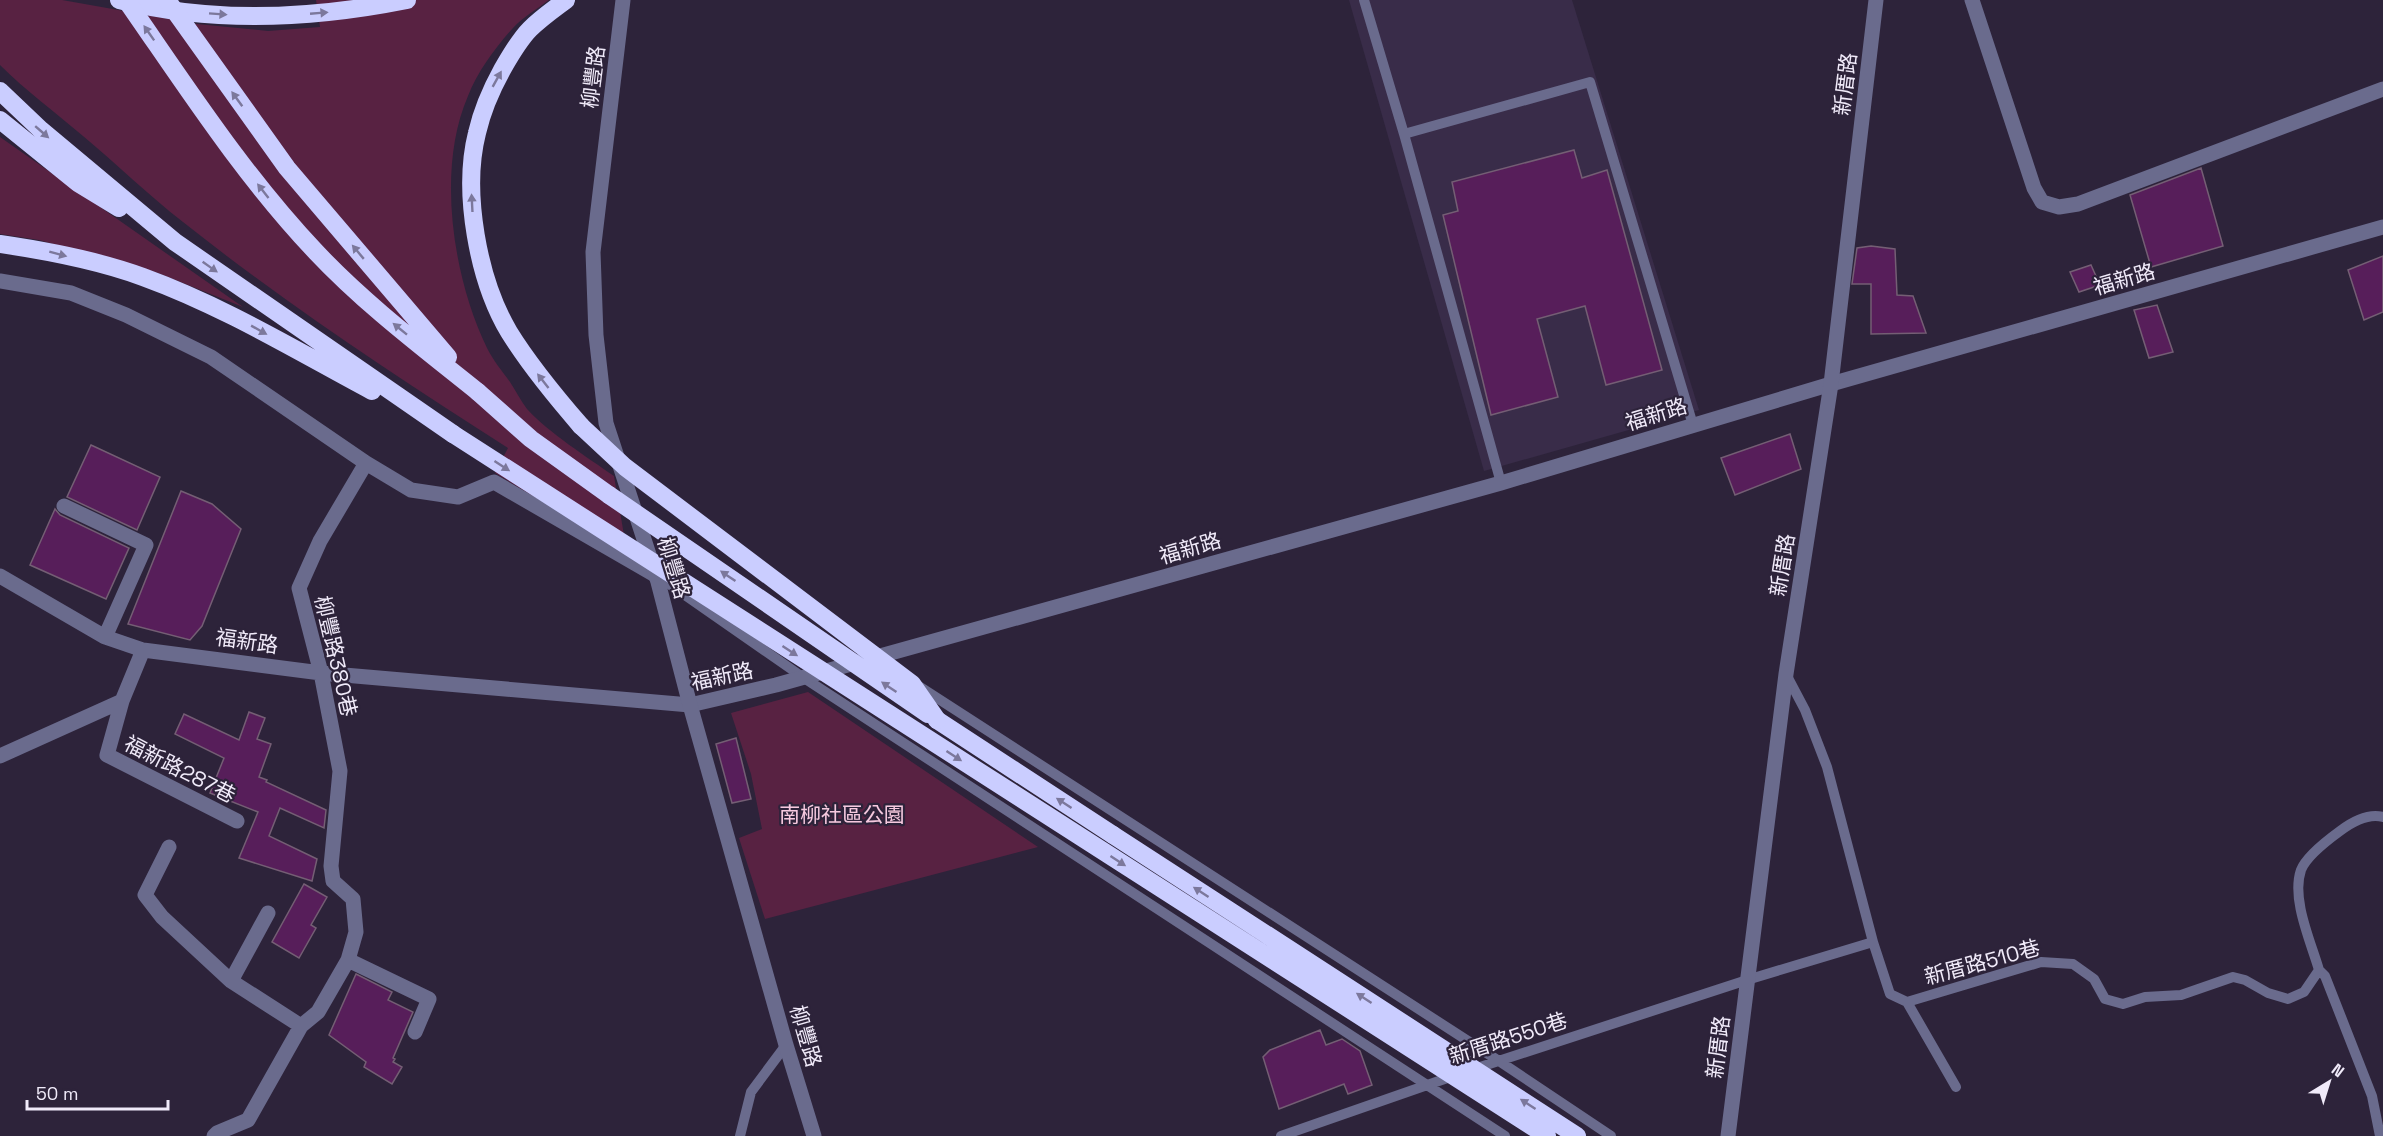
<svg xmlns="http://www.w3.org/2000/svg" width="2383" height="1136" font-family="'Space Grotesk','Noto Sans TC',sans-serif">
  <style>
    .built { fill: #392c49 }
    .green { fill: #582242 }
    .building { fill: #571e5a; stroke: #745e74; stroke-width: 1.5 }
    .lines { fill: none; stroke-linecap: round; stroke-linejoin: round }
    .service { stroke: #6a6b8d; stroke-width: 10 }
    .minor { stroke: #6a6b8d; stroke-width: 15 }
    .tertiary { stroke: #6a6b8d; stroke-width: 15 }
    .motorway { stroke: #cacdff; stroke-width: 18 }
    .motorway-bridge { stroke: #cacdff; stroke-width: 18 }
    .oneway { fill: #7c789c }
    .labels { text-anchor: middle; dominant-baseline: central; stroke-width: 4.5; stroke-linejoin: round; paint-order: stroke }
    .street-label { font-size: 21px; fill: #f0eaf9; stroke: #2d233a }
    .park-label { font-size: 21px; fill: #f6c9df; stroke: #2d233a }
  </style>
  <rect width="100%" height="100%" fill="#2d233a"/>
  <path class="built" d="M1349 0H1572L1699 410 1484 471Z"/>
  <path class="green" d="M0 0H62L197 24 268 31 320 27 316 0H549C537 9 523 17 513 28 495 48 478 71 468 96 436 169 453 278 487 348 493 360 502 371 510 382 516 391 521 401 527 409 549 433 587 457 614 476L627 553 495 473 508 448C397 377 286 304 183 222 148 195 117 164 83 136 55 112 26 91 0 65Z
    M0 137 243 307 158 273 39 240 0 234Z
    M808 692 1038 847 765 919 739 838 762 829 751 774 731 713Z"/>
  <path class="building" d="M1574 150 1582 178 1607 170 1662 370 1606 385 1585 306 1537 319 1558 397 1491 415 1443 215 1458 211 1452 182Z
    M2201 168 2223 246 2151 267 2130 195Z
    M1871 246 1895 249 1897 295 1913 296 1926 333 1871 334V284H1852L1857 248Z
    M2383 256V312L2364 320 2348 270Z
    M2091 265 2100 285 2079 292 2070 272Z
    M2157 305 2173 352 2149 358 2134 310Z
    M1790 434 1801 469 1735 495 1721 458Z
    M91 445 160 477 137 530 67 497Z
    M181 491 212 504 241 529 202 626 190 640 128 624Z
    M55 509 60 515 129 548 106 599 30 565Z
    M249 712 265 718 257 739 271 744 259 777 267 780 266 782 326 810 324 828 280 808 269 836 317 859 312 881 239 858 258 812 210 793 224 758 175 734 184 714 239 740Z
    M736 738 751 799 732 803 716 744Z
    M304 884 327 897 311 925 316 928 299 958 272 942Z
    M356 974 392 992 388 1000 413 1012 393 1058 395 1059 393 1062 402 1067 392 1084 364 1067 366 1062 329 1035Z
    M1320 1030 1326 1045 1342 1039 1360 1051 1372 1085 1348 1094 1344 1084 1279 1109 1263 1057 1270 1050Z"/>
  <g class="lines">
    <path class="service" d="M1364 0 1404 134
      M1501 483 1404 134 1590 82 1693 425
      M656 575 804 678 1505 1136
      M1786 674 1805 710 1827 767 1873 942 1890 994 1907 1002 2041 962 2073 964 2094 979 2105 999 2123 1004 2145 997 2181 995 2233 977 2245 980 2268 993 2288 999 2304 992 2319 970C2311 942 2291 899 2301 870 2306 857 2329 839 2340 831 2352 822 2368 813 2383 817
      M917 685 1499 1061 1611 1136
      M2319 970 2325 976 2372 1096 2380 1136
      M1907 1002 1956 1087
      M1471 1070 1747 980 1873 942
      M740 1136 751 1092 786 1045
      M1281 1136 1456 1075"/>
    <path class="minor" d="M1972 0 2034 188 2042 202 2059 207 2078 204 2383 89
      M0 281 71 293 126 315 211 357 366 463
      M64 506 146 545 105 637
      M0 576 105 637 143 650 321 673 690 705 776 685 1501 483 1831 384 2383 227
      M143 650 122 701 107 755 237 821
      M0 756 122 701
      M169 847 145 895 162 917 231 981 301 1026
      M348 960 429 999 415 1032
      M231 981 268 913
      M214 1136 217 1133 248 1120 301 1026 318 1012 348 960 356 932 353 899 333 881 331 866 340 771 321 673 299 588 320 541 366 463 411 490 458 497 494 482 655 575"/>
    <path class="tertiary" d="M623 0 593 252 596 335 606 423 658 582 690 705 786 1045 814 1136
      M1728 1136 1786 674 1831 384 1876 0"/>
    <path class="motorway" d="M119 0C214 24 312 19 407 0
      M566 0C554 9 541 18 530 29 519 40 510 56 502 70 491 90 482 111 477 133 462 192 478 280 509 332 530 366 555 396 581 426
      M0 91 41 130 175 242 453 434
      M0 120 78 183 119 208
      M0 244C48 251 97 260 143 277 223 306 297 351 372 391
      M478 392 531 439 609 495
      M937 720 1113 835"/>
    <path class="motorway-bridge" d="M126 0C186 86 243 175 316 252 365 304 422 347 478 392
      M167 0 287 168 448 357
      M581 426 625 467 912 684 937 720
      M453 434 1547 1136
      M609 495 928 714
      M1113 835 1577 1136"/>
  </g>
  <defs><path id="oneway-solid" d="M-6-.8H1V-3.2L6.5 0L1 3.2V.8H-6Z" transform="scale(1.5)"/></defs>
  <g class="oneway">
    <use href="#oneway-solid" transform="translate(319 13) rotate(-5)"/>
    <use href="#oneway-solid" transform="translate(218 14) rotate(4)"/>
    <use href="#oneway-solid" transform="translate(149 33) rotate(-125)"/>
    <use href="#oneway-solid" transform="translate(497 79) rotate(-61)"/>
    <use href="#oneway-solid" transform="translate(237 99) rotate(-126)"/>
    <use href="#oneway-solid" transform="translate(42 132) rotate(41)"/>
    <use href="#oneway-solid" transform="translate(263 191) rotate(-128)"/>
    <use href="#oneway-solid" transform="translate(472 203) rotate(-93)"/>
    <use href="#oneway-solid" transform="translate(358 252) rotate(-130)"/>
    <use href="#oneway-solid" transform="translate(58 254) rotate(15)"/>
    <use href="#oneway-solid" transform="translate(210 267) rotate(35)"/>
    <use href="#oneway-solid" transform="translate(400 329) rotate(-141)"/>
    <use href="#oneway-solid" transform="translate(259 330) rotate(29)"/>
    <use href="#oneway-solid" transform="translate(543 381) rotate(-128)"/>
    <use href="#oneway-solid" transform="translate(502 466) rotate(33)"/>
    <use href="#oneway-solid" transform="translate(728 576) rotate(-146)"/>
    <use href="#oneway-solid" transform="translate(790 651) rotate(33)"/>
    <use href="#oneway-solid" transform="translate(889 687) rotate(-146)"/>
    <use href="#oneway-solid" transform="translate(954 756) rotate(33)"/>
    <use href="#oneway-solid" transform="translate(1064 803) rotate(-147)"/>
    <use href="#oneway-solid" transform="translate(1118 861) rotate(33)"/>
    <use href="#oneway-solid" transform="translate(1201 892) rotate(-147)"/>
    <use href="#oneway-solid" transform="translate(1364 998) rotate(-147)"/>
    <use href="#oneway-solid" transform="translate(1528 1104) rotate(-147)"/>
  </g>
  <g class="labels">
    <g class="street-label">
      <text transform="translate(593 77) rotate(-83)">柳豐路</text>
      <text transform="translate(1845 84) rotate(-83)">新厝路</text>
      <text transform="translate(2124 279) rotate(-16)">福新路</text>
      <text transform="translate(1656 414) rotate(-17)">福新路</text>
      <text transform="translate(1190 548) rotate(-16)">福新路</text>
      <text transform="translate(1782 565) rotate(-81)">新厝路</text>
      <text transform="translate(674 568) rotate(73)">柳豐路</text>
      <text transform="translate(247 641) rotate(8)">福新路</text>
      <text transform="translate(336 656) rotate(77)">柳豐路380巷</text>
      <text transform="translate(722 676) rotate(-12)">福新路</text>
      <text transform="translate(180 769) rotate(27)">福新路287巷</text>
      <text transform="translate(1982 962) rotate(-15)">新厝路510巷</text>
      <text transform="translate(806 1036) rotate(74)">柳豐路</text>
      <text transform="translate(1508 1038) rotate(-18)">新厝路550巷</text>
      <text transform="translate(1718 1047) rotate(-83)">新厝路</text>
    </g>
    <g class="park-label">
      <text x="842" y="814">南柳社區公園</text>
    </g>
  </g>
  <g transform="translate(2329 1082) rotate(38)" stroke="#2d233a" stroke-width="4.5" paint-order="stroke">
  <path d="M0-4.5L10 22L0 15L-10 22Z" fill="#f0eaf9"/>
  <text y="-9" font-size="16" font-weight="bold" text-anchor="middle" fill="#f0eaf9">N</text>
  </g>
  <path d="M27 1100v9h141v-9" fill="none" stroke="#f0eaf9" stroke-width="3"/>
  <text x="36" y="1100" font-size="18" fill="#f0eaf9" stroke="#2d233a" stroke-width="4.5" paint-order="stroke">50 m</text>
</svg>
